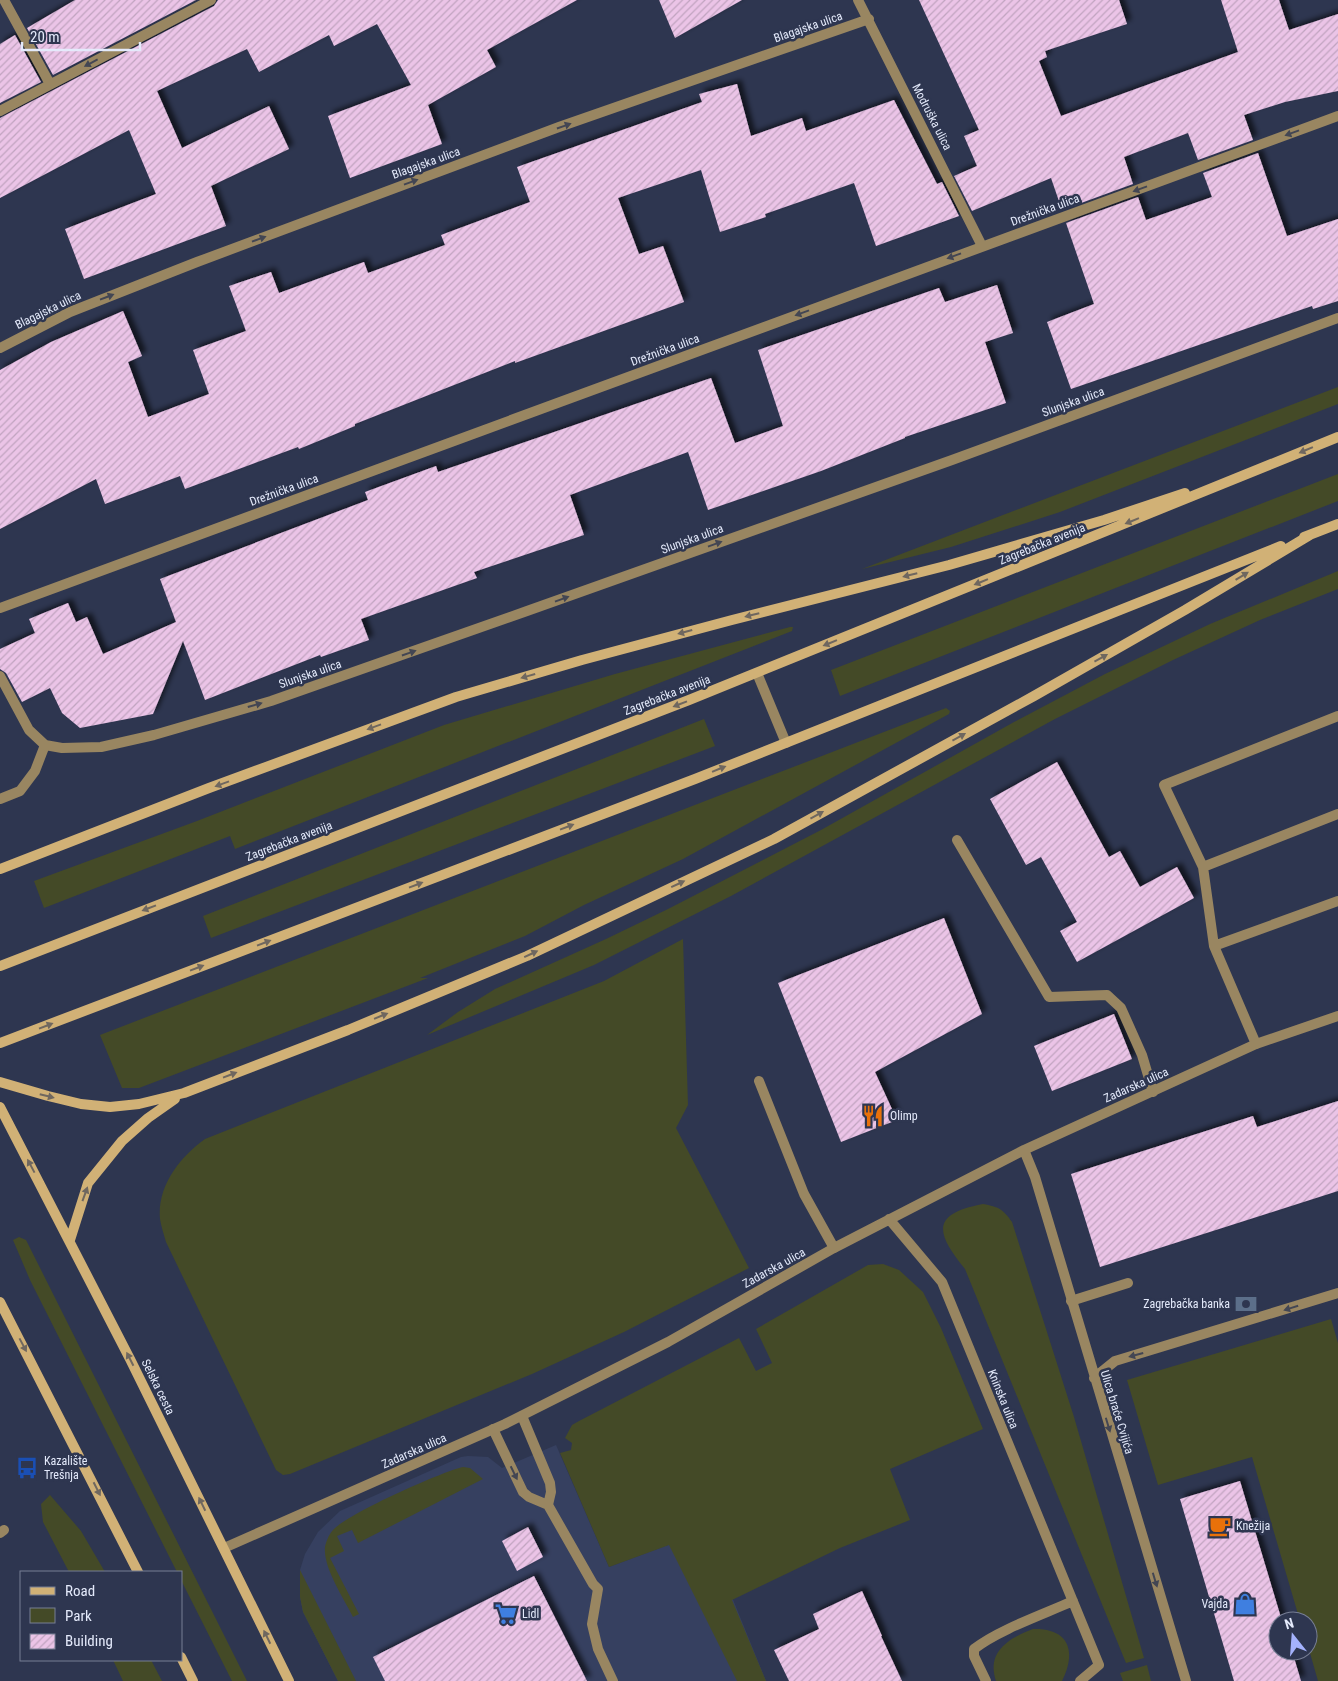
<svg xmlns="http://www.w3.org/2000/svg" width="1338" height="1681" font-family="'Roboto Condensed',sans-serif">
  <style>
    .built { fill: #364060 }
    .green { fill: #444a27 }
    .building { fill: url(#building-hatch); filter: url(#shadow) }
    .lines { fill: none; stroke-linecap: round; stroke-linejoin: round }
    .service { stroke: #998661; stroke-width: 10 }
    .minor { stroke: #998661; stroke-width: 10 }
    .secondary { stroke: #d1b176; stroke-width: 10 }
    .oneway { fill: #434653 }
    .oneway2 { fill: #6f675f }
    .labels { text-anchor: middle; dominant-baseline: central; stroke-width: 5; stroke-linejoin: round; paint-order: stroke }
    .street-label { font-size: 12px; fill: #e4eafb; stroke: #2e3650 }
    .poi-label { font-size: 12px; fill: #e4eafb; stroke: #2e3650; text-anchor: start }
  </style>
  <defs>
    <pattern id="building-hatch" width="6" height="6" patternUnits="userSpaceOnUse" patternTransform="scale(1.25)"><rect width="6" height="6" fill="#ebc4e7"/><path d="M-1 1l2-2M0 6l6-6M5 7l2-2" fill="none" stroke="#c1a4c0"/></pattern>
    <filter id="shadow"><feDropShadow dx="4.5" dy="-4.5" stdDeviation="2.5" flood-color="#0009"/></filter>
  </defs>
  <rect width="100%" height="100%" fill="#2e3650"/>
  <path class="built" d="M556 1445 609 1567 705 1531 766 1681H338L303 1612 300 1597V1570L305 1554 318 1532 340 1511 461 1457 468 1456 488 1457 502 1468Z"/>
  <path class="green" d="M1338 387V404L1060 512 951 547 862 569Z
    M1338 474V501L840 696 831 670Z
    M1338 571V589L1260 620 1173 660 1055 719 731 896 594 965 427 1035 458 1012 495 989 606 939 668 909 821 830 1014 722 1105 674 1210 624Z
    M790 627H793L792 631 235 849 230 836 44 908 34 881 197 821 444 725 615 674Z
    M946 708 950 711 949 714 683 859 584 905 525 936 420 978H428L139 1088H122L100 1035Z
    M704 719 715 746 211 938 203 916Z
    M683 939 688 1105 676 1128 749 1268 624 1332 532 1374 290 1474 283 1475 276 1470 166 1242C164 1235 161 1226 160 1219 157 1186 180 1157 205 1139L604 981Z
    M983 1204C999 1207 1003 1209 1012 1222L1074 1417 1144 1658 1126 1663 965 1269C936 1233 930 1214 983 1204Z
    M19 1237 26 1240 247 1681H232L181 1580V1572H177L30 1280 13 1240Z
    M883 1264 899 1270 923 1292 941 1328 983 1429 890 1469 910 1520 840 1548 732 1600 766 1681H737L669 1545 609 1567 560 1453 571 1450 572 1443 565 1438 572 1425 579 1421 739 1338 756 1371 772 1363 756 1329 868 1265Z
    M1331 1319 1338 1343V1681H1318L1308 1646V1621H1300L1252 1457 1158 1485 1127 1380Z
    M463 1467 470 1468 483 1479 358 1543 352 1530 337 1536 344 1551 330 1558 359 1614 353 1617C344 1598 323 1568 325 1547 326 1542 329 1534 333 1530 347 1514 441 1472 463 1467Z
    M50 1495 81 1531 105 1572H69L43 1522 41 1504Z
    M300 1570 356 1681H338L303 1612 300 1597Z
    M1033 1629C1069 1628 1077 1651 1062 1681H996C986 1652 1009 1638 1033 1629Z
    M113 1660H151L162 1681H123Z
    M1147 1665 1151 1681H1123L1120 1673Z"/>
  <path class="building" d="M75 0H196L53 75 27 28Z
    M218 0H577L487 50 496 67 428 105 442 144 350 178 328 116 411 85 377 24 334 46 329 35 259 72 247 49 157 91 182 148 269 106 289 149 211 186 226 226 84 279 65 229 156 194 129 130 0 198V118L214 6Z
    M659 0H742L675 38Z
    M919 0H1119L1127 24 1045 51 1047 57 1039 61 1061 116 1238 52 1221 0H1279L1289 30 1338 14V91L1285 102 1244 115 1253 140 1198 160 1188 133 1124 157 1133 184 1062 210 1051 178 972 211 954 176 977 166 964 136 979 130Z
    M15 35 41 82 0 103V44Z
    M737 84 751 136 802 118 806 131 894 100 937 184 942 182 959 216 876 246 854 183 765 214 766 217 720 232 701 170 618 198 639 254 663 246 684 302 515 363V361L355 424V426L299 449 298 447 185 489 180 476 105 504 96 479 0 529V370L51 342 123 311 142 356 128 362 148 417 209 394 193 350 246 331 229 286 271 272 279 293 364 262 368 273 445 245 441 235 530 202 517 167 702 102 699 94Z
    M1258 153 1287 236 1338 219V301L1313 309 1312 306 1071 389 1047 322 1094 304 1066 223 1138 197 1146 220 1212 197 1203 173Z
    M997 285 1013 333 985 342 1006 403 905 437V438L821 471 708 510 688 452 570 495 584 535 474 572 477 578 361 619 369 640 321 657 320 655 205 700 183 641 153 714 80 728 62 713 50 688 22 702 6 673 0 669V649L35 633 29 619 68 603 76 622 87 617 103 654 176 622 160 579 368 500 365 492 436 466 438 472 711 378 735 443 783 426 758 350 939 288 945 302Z
    M1057 762 1109 857 1120 851 1140 887 1177 867 1194 898 1077 962 1060 931 1077 922 1041 857 1026 865 990 799Z
    M944 918 982 1014 875 1072 897 1120 841 1142 778 983Z
    M1114 1014 1132 1059 1052 1091 1034 1046Z
    M1338 1101V1191L1100 1267 1071 1174 1253 1116 1257 1127Z
    M1240 1481 1282 1621H1278V1651H1292L1301 1681H1234L1180 1499Z
    M528 1527 543 1557 517 1571 502 1541Z
    M534 1576 587 1681H385L373 1657Z
    M862 1591 882 1636H881L902 1681H789L774 1650 819 1629 813 1614Z"/>
  <g class="lines">
    <path class="service" d="M757 673 786 743
      M0 799 20 791 35 771 45 745
      M1338 814 1203 867 1214 946 1338 901
      M957 840 1049 997 1107 995 1121 1008 1142 1055 1153 1092
      M1203 867 1164 785 1338 716
      M1214 946 1256 1044
      M759 1081 804 1194 834 1248
      M1071 1301 1128 1283
      M522 1416 550 1483 551 1492 548 1505
      M493 1429 523 1492 529 1497 548 1505 593 1584 598 1589 592 1624 598 1649 613 1681"/>
    <path class="minor" d="M4 0 50 84
      M858 0 982 246
      M0 111 211 0
      M0 348 70 312 197 262 559 127 869 19
      M0 608 1338 116
      M0 676 29 730 45 745 62 748 101 747 154 735 271 701 527 611 952 460 1338 318
      M1024 1150 1035 1177 1186 1681
      M889 1219 942 1282 1099 1665 1080 1681
      M1094 1378 1115 1361 1338 1293
      M0 1533 4 1530
      M224 1548 505 1424 668 1342 834 1248 1024 1150 1256 1044 1338 1016
      M986 1681 974 1656V1649C998 1630 1044 1614 1073 1601"/>
    <path class="secondary" d="M1304 537 1338 524
      M0 869 209 788 456 697 582 660 732 620 949 565 1104 520 1185 493
      M0 966 689 700 1338 437
      M0 1043 695 779 1281 546
      M0 1082 48 1096 81 1104 110 1107 139 1104 184 1093 348 1030 527 956 774 839 1034 696 1185 610 1310 535
      M0 1107 130 1359 289 1681
      M70 1240 88 1183 122 1141 148 1118 175 1099
      M0 1302 138 1572
      M181 1657 193 1681"/>
  </g>
  <defs><path id="oneway-solid" d="M-6-.8H1V-3.2L6.5 0L1 3.2V.8H-6Z" transform="scale(1.25)"/></defs>
  <g class="oneway">
    <use href="#oneway-solid" transform="translate(91 63) rotate(152)"/>
    <use href="#oneway-solid" transform="translate(564 126) rotate(-19)"/>
    <use href="#oneway-solid" transform="translate(1292 133) rotate(160)"/>
    <use href="#oneway-solid" transform="translate(411 182) rotate(-20)"/>
    <use href="#oneway-solid" transform="translate(1140 189) rotate(160)"/>
    <use href="#oneway-solid" transform="translate(259 239) rotate(-20)"/>
    <use href="#oneway-solid" transform="translate(954 256) rotate(160)"/>
    <use href="#oneway-solid" transform="translate(107 297) rotate(-21)"/>
    <use href="#oneway-solid" transform="translate(802 313) rotate(160)"/>
    <use href="#oneway-solid" transform="translate(715 544) rotate(-20)"/>
    <use href="#oneway-solid" transform="translate(562 599) rotate(-20)"/>
    <use href="#oneway-solid" transform="translate(409 653) rotate(-19)"/>
    <use href="#oneway-solid" transform="translate(255 705) rotate(-16)"/>
    <use href="#oneway-solid" transform="translate(1291 1308) rotate(163)"/>
    <use href="#oneway-solid" transform="translate(1136 1355) rotate(165)"/>
    <use href="#oneway-solid" transform="translate(1108 1425) rotate(73)"/>
    <use href="#oneway-solid" transform="translate(514 1473) rotate(64)"/>
    <use href="#oneway-solid" transform="translate(1155 1580) rotate(73)"/>
  </g>
  <g class="oneway2">
    <use href="#oneway-solid" transform="translate(1306 450) rotate(157)"/>
    <use href="#oneway-solid" transform="translate(1132 521) rotate(158)"/>
    <use href="#oneway-solid" transform="translate(910 575) rotate(166)"/>
    <use href="#oneway-solid" transform="translate(1242 576) rotate(-31)"/>
    <use href="#oneway-solid" transform="translate(981 582) rotate(158)"/>
    <use href="#oneway-solid" transform="translate(752 615) rotate(166)"/>
    <use href="#oneway-solid" transform="translate(685 632) rotate(165)"/>
    <use href="#oneway-solid" transform="translate(830 643) rotate(158)"/>
    <use href="#oneway-solid" transform="translate(1101 658) rotate(-29)"/>
    <use href="#oneway-solid" transform="translate(528 676) rotate(164)"/>
    <use href="#oneway-solid" transform="translate(680 704) rotate(159)"/>
    <use href="#oneway-solid" transform="translate(374 727) rotate(160)"/>
    <use href="#oneway-solid" transform="translate(959 737) rotate(-29)"/>
    <use href="#oneway-solid" transform="translate(719 769) rotate(-22)"/>
    <use href="#oneway-solid" transform="translate(222 784) rotate(160)"/>
    <use href="#oneway-solid" transform="translate(817 815) rotate(-29)"/>
    <use href="#oneway-solid" transform="translate(567 827) rotate(-21)"/>
    <use href="#oneway-solid" transform="translate(678 884) rotate(-25)"/>
    <use href="#oneway-solid" transform="translate(416 885) rotate(-21)"/>
    <use href="#oneway-solid" transform="translate(149 908) rotate(159)"/>
    <use href="#oneway-solid" transform="translate(264 943) rotate(-21)"/>
    <use href="#oneway-solid" transform="translate(531 954) rotate(-25)"/>
    <use href="#oneway-solid" transform="translate(197 968) rotate(-21)"/>
    <use href="#oneway-solid" transform="translate(381 1016) rotate(-22)"/>
    <use href="#oneway-solid" transform="translate(46 1026) rotate(-21)"/>
    <use href="#oneway-solid" transform="translate(230 1075) rotate(-21)"/>
    <use href="#oneway-solid" transform="translate(47 1096) rotate(14)"/>
    <use href="#oneway-solid" transform="translate(31 1166) rotate(-118)"/>
    <use href="#oneway-solid" transform="translate(85 1194) rotate(-70)"/>
    <use href="#oneway-solid" transform="translate(23 1345) rotate(62)"/>
    <use href="#oneway-solid" transform="translate(130 1359) rotate(-117)"/>
    <use href="#oneway-solid" transform="translate(97 1489) rotate(63)"/>
    <use href="#oneway-solid" transform="translate(202 1504) rotate(-116)"/>
    <use href="#oneway-solid" transform="translate(267 1637) rotate(-116)"/>
  </g>
  <defs>
    <g id="restaurant-bare" transform="scale(1.725)"><path d="M-5-6h1v4h1v-4h1v4h1v-4h1v5L-1.5 .5V6h-2V.5L-5-1ZM5-6V6H3V1.5H1.5Q1.5-4 5-6Z" fill="#e8710a" stroke="#2e3650" stroke-width="2.5" paint-order="stroke"/></g>
    <g id="bank-bare" transform="scale(1.725)"><path d="M-6-4H6V4H-6ZM0-2.3a2.3 2.3 0 1 0 0 4.6a2.3 2.3 0 1 0 0-4.6Z" fill="#5c6f8a" stroke="#2e3650" stroke-width="2.5" paint-order="stroke"/></g>
    <g id="bus-bare" transform="scale(1.725)"><path d="M-5-6H5V4H4V6H2V4H-2V6H-4V4H-5ZM-3.5-4V0h7V-4ZM-3.5 1.2v1.5H-2V1.2ZM2 1.2v1.5H3.5V1.2Z" fill="#1a4fb4" stroke="#2e3650" stroke-width="2.5" paint-order="stroke"/></g>
    <g id="cafe-bare" transform="scale(1.725)"><path d="M-5.5-4.5H6V0H3Q3 3.5 0 3.5H-2.5Q-5.5 3.5-5.5 0ZM3-3.2v2h1.7v-2ZM-6 4.5H4V6H-6Z" fill="#e8710a" stroke="#2e3650" stroke-width="2.5" paint-order="stroke"/></g>
    <g id="shop-bare" transform="scale(1.725)"><path d="M-5-2.5h2.3a2.7 3.5 0 0 1 5.4 0H5L5.5 6h-11ZM-1.5-2.5h3a1.5 2.3 0 0 0-3 0Z" fill="#3f7fe0" stroke="#2e3650" stroke-width="2.5" paint-order="stroke"/></g>
    <g id="supermarket-bare" transform="scale(1.725)"><path d="M-6-5.5h2.5l.6 2H6L4.5 2H-2.5L-4.4-4H-6ZM-1.5 3.2a1.3 1.3 0 1 0 .1 0ZM3 3.2a1.3 1.3 0 1 0 .1 0Z" fill="#3f7fe0" stroke="#2e3650" stroke-width="2.5" paint-order="stroke"/></g>
  </defs>
  <g fill-rule="evenodd">
    <use href="#restaurant-bare" x="873" y="1116"/>
    <use href="#bank-bare" x="1246" y="1304"/>
    <use href="#bus-bare" x="27" y="1468"/>
    <use href="#cafe-bare" x="1220" y="1526"/>
    <use href="#shop-bare" x="1245" y="1604"/>
    <use href="#supermarket-bare" x="506" y="1614"/>
  </g>
  <g class="labels">
    <g class="street-label">
      <text transform="translate(808 27) rotate(-19)">Blagajska ulica</text>
      <text transform="translate(932 117) rotate(63)">Modruška ulica</text>
      <text transform="translate(426 163) rotate(-20)">Blagajska ulica</text>
      <text transform="translate(1045 210) rotate(-20)">Drežnička ulica</text>
      <text transform="translate(48 310) rotate(-26)">Blagajska ulica</text>
      <text transform="translate(665 350) rotate(-20)">Drežnička ulica</text>
      <text transform="translate(1073 402) rotate(-20)">Slunjska ulica</text>
      <text transform="translate(284 490) rotate(-20)">Drežnička ulica</text>
      <text transform="translate(692 539) rotate(-20)">Slunjska ulica</text>
      <text transform="translate(1042 544) rotate(-22)">Zagrebačka avenija</text>
      <text transform="translate(310 674) rotate(-19)">Slunjska ulica</text>
      <text transform="translate(667 695) rotate(-21)">Zagrebačka avenija</text>
      <text transform="translate(289 841) rotate(-21)">Zagrebačka avenija</text>
      <text transform="translate(1136 1085) rotate(-24)">Zadarska ulica</text>
      <text transform="translate(774 1268) rotate(-29)">Zadarska ulica</text>
      <text transform="translate(158 1387) rotate(64)">Selska cesta</text>
      <text transform="translate(1003 1399) rotate(68)">Kninska ulica</text>
      <text transform="translate(1117 1412) rotate(73)">Ulica braće Cvijića</text>
      <text transform="translate(414 1451) rotate(-24)">Zadarska ulica</text>
    </g>
    <g class="poi-label">
      <text x="890" y="1116">Olimp</text>
      <text x="1230" y="1304" text-anchor="end">Zagrebačka banka</text>
      <text x="44" y="1461">Kazalište<tspan x="44" dy="14">Trešnja</tspan></text>
      <text x="1236" y="1526">Knežija</text>
      <text x="1228" y="1604" text-anchor="end">Vajda</text>
      <text x="522" y="1614">Lidl</text>
    </g>
  </g>
  <rect x="20" y="1571" width="162" height="90" fill="#2e3650" stroke="#777e94"/>
  <rect x="30" y="1587" width="25" height="8" fill="#d1b176" stroke="#777e94"/>
  <text x="65" y="1596" font-size="15" fill="#e4eafb">Road</text>
  <rect x="30" y="1608" width="25" height="15" fill="#444a27" stroke="#777e94"/>
  <text x="65" y="1621" font-size="15" fill="#e4eafb">Park</text>
  <rect x="30" y="1634" width="25" height="15" fill="url(#building-hatch)" stroke="#777e94"/>
  <text x="65" y="1646" font-size="15" fill="#e4eafb">Building</text>
  <g transform="translate(1293 1636) rotate(343)"><circle r="24" fill="#2e3650" stroke="#777e94"/>
  <path d="M0-4L9 19L0 12L-9 19Z" fill="#a4b2fc"/>
  <text y="-8" font-size="14" font-weight="bold" text-anchor="middle" fill="#e4eafb">N</text>
  </g>
  <path d="M22 42v8h118v-8" fill="none" stroke="#e4eafb" stroke-width="2.5"/>
  <text x="30" y="42" font-size="15" fill="#e4eafb" stroke="#2e3650" stroke-width="4" paint-order="stroke">20 m</text>
</svg>
